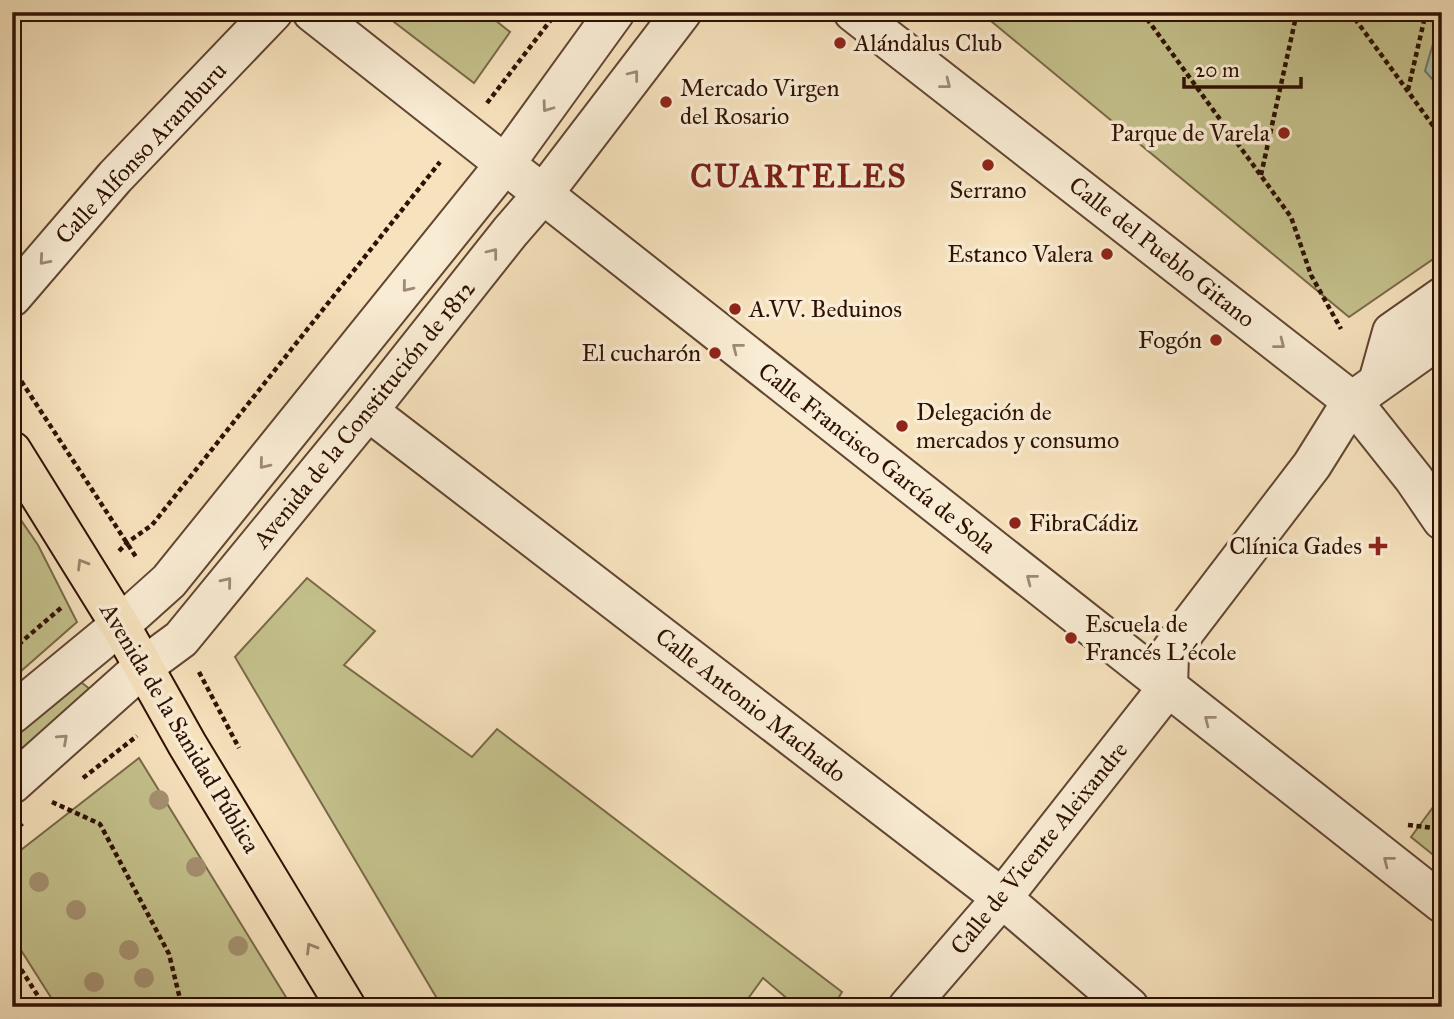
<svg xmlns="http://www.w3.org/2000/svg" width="1454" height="1019" font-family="'IM FELL Great Primer',serif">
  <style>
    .green { fill: #c4c18c; stroke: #7a6948; stroke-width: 2 }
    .water { fill: #9ebfac; stroke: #727968; stroke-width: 2 }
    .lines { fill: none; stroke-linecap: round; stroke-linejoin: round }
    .minor-casing { stroke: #614532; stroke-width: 42 }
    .major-casing { stroke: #2f1103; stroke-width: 42 }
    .path { stroke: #2f1103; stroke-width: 4.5; stroke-dasharray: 5 3.5; stroke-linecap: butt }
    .minor { stroke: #f9ecd4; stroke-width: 38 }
    .major { stroke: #f6e2bd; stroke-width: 38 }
    .tree { fill: #a59171 }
    .oneway { stroke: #9e8976 }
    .oneway2 { stroke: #9c8469 }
    .poi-dot { fill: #8f2418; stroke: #f9ecd4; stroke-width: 2.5 }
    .labels { text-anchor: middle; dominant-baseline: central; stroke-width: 7; stroke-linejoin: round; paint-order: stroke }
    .poi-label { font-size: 24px; fill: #2f1103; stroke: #f9ecd4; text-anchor: start }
    .street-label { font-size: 24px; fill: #2f1103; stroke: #f9ecd4 }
    .district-label { font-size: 32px; font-weight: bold; letter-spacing: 2px; fill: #7a1f14; stroke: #f9ecd4 }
  </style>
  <rect width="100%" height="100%" fill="#f6e2bd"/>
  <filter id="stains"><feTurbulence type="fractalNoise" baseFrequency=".00286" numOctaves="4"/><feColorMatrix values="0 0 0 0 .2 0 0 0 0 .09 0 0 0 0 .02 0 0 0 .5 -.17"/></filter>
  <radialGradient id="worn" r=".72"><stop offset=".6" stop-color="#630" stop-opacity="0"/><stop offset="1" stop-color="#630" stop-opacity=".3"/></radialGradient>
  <path class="green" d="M381 12H485L510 32 474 83Z
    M980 12H1442V253L1349 317Z
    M12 507 38 545 77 622 12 679Z
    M307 578 375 631 344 665 472 757 497 729 842 992 833 1007H797L763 978 742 1007H666L653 998 643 1007H442L235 657Z
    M77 679 91 690 12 757V733Z
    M139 758 292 1007H57L12 936V857Z
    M1442 795V862L1411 837Z"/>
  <path class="water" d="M1442 13V90L1425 71Z"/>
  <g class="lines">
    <g class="minor-casing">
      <path id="minor" d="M312 12 1442 903
        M853 12 1352 401 1414 479 1442 520
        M12 297 115 177 273 12
        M1378 382 1392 332 1442 297
        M368 411 1002 898 1129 1007
        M12 714 120 625 169 581 505 164 615 12
        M12 784 143 667 181 639 368 411 510 232 543 194 682 12
        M908 1007 1002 898 1168 687 1169 654 1186 630 1312 465 1352 401 1442 337"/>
    </g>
    <g class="major-casing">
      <path id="major" d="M12 451 120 625 187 744 346 1007"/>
    </g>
    <path class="path" d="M1142 12 1291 217 1311 275 1341 329
      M1350 12 1442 138
      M1408 90 1426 12
      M487 103 557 12
      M1261 175 1297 12
      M12 367 136 557
      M119 551 128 542 152 525 440 162
      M12 650 62 607
      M199 672 239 748
      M83 778 137 736
      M52 802 100 824 169 954 182 1007
      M1408 825 1442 829
      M12 832 23 823
      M12 955 45 1007"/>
    <use href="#minor" class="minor"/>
    <use href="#major" class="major"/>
  </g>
  <g class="tree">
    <circle cx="159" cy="800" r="10"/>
    <circle cx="196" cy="867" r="10"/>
    <circle cx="39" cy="882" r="10"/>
    <circle cx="76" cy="910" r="10"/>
    <circle cx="238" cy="946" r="10"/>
    <circle cx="129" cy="950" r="10"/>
    <circle cx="144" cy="978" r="10"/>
    <circle cx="94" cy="982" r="10"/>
  </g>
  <defs><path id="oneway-chevron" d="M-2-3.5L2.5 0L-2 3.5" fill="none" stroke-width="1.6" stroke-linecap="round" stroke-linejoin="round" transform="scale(1.75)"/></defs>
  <g class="oneway">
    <use href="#oneway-chevron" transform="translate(634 75) rotate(-52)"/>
    <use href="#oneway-chevron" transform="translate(946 84) rotate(38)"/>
    <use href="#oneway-chevron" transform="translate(547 107) rotate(126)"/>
    <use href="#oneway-chevron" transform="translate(493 253) rotate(-52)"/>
    <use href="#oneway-chevron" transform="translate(44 260) rotate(131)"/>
    <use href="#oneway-chevron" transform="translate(407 287) rotate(129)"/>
    <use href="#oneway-chevron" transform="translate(1280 344) rotate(38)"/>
    <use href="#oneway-chevron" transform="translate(737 348) rotate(-142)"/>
    <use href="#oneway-chevron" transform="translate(264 464) rotate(129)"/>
    <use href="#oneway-chevron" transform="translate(1031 579) rotate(-142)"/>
    <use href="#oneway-chevron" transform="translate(227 582) rotate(-51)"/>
    <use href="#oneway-chevron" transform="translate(1209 720) rotate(-142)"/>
    <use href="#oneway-chevron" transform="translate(63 739) rotate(-42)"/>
    <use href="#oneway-chevron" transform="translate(1388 861) rotate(-142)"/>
  </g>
  <g class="oneway2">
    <use href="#oneway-chevron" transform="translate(82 564) rotate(-121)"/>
    <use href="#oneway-chevron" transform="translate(311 948) rotate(-121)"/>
  </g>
  <g class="poi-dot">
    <circle cx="840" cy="43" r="7"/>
    <circle cx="666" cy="102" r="7"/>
    <circle cx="1284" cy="133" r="7"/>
    <circle cx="988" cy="165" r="7"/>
    <circle cx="1107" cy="254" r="7"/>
    <circle cx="735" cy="309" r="7"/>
    <circle cx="1216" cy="340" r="7"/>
    <circle cx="715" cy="353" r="7"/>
    <circle cx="902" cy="426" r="7"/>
    <circle cx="1015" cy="523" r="7"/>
    <path d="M1374.5 535.5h7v7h7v7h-7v7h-7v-7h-7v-7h7z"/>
    <circle cx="1071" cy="638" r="7"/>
  </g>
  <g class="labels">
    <g class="poi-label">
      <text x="854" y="43">Alándalus Club</text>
      <text x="680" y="88">Mercado Virgen<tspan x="680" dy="28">del Rosario</tspan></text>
      <text x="1270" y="133" text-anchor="end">Parque de Varela</text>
      <text x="988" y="190" text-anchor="middle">Serrano</text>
      <text x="1093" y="254" text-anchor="end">Estanco Valera</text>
      <text x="749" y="309">A.VV. Beduinos</text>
      <text x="1202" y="340" text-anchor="end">Fogón</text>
      <text x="701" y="353" text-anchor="end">El cucharón</text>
      <text x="916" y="412">Delegación de<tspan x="916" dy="28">mercados y consumo</tspan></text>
      <text x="1029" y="523">FibraCádiz</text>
      <text x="1362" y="546" text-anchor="end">Clínica Gades</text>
      <text x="1085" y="624">Escuela de<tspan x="1085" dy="28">Francés L'école</tspan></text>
    </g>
    <g class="street-label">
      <text transform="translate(141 153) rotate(-47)">Calle Alfonso Aramburu</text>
      <text transform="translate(1162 252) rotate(38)">Calle del Pueblo Gitano</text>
      <text transform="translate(364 414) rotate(-51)">Avenida de la Constitución de 1812</text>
      <text transform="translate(877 458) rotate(38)">Calle Francisco García de Sola</text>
      <text transform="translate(751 705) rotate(38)">Calle Antonio Machado</text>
      <text transform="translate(180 728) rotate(59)">Avenida de la Sanidad Pública</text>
      <text transform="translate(1039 848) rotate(-51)">Calle de Vicente Aleixandre</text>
    </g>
    <g class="district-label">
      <text x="799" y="176">CUARTELES</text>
    </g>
  </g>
  <rect width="1454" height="1019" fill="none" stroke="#f6e2bd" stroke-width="42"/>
  <rect x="14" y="14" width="1426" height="991" fill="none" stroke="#2f1103" stroke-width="3.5"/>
  <rect x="21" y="21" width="1412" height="977" fill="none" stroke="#2f1103" stroke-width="2"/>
  <path d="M1184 77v10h117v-10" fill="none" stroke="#2f1103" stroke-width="3.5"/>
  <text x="1195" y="77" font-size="21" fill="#2f1103" stroke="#f9ecd4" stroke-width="5" paint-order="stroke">20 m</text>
  <rect width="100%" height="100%" filter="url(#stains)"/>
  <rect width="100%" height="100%" fill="url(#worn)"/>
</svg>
